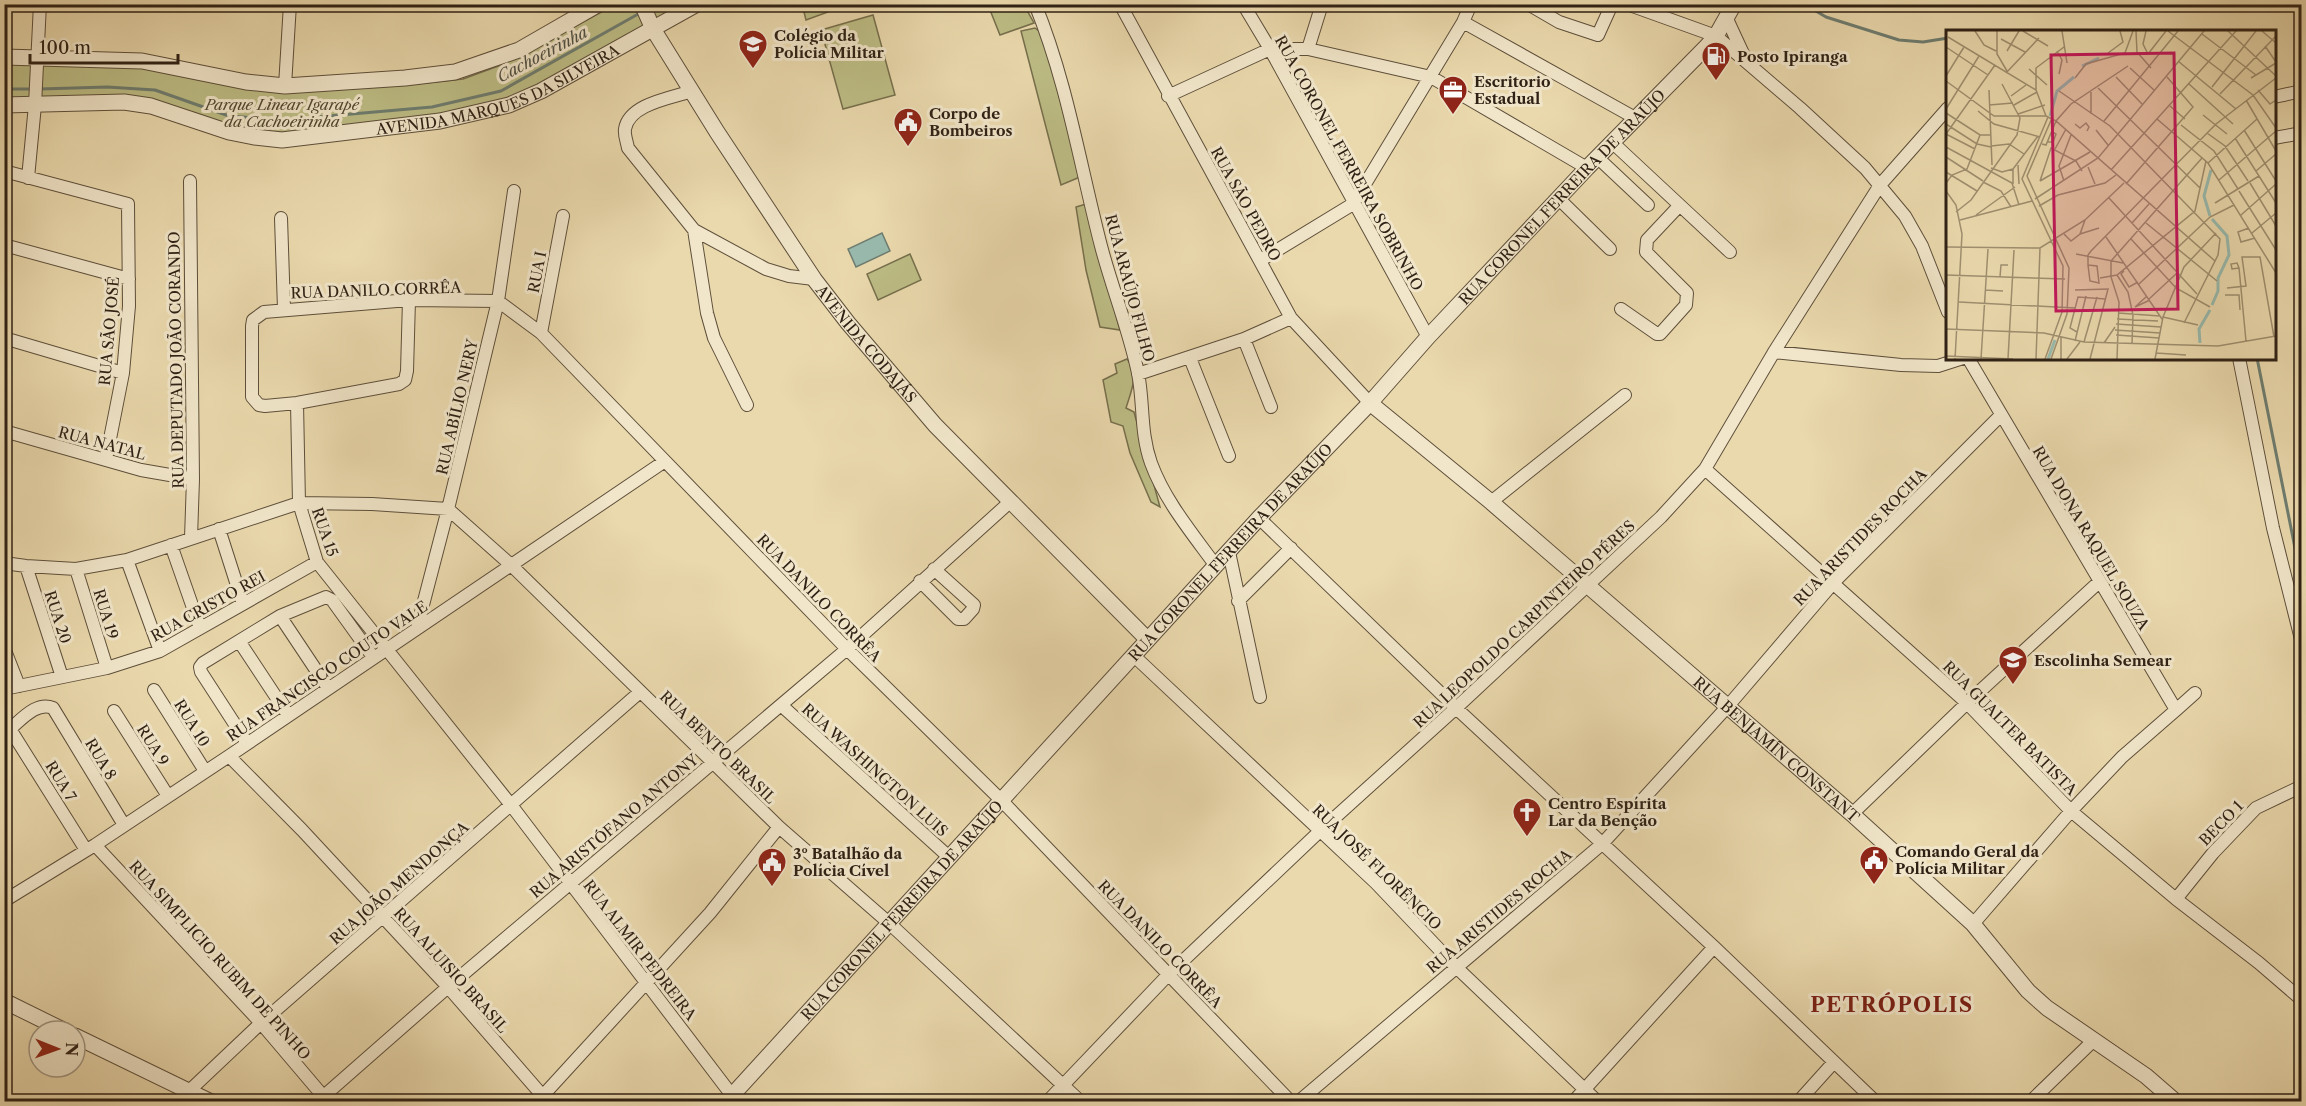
<svg xmlns="http://www.w3.org/2000/svg" width="2306" height="1106" font-family="'Libre Caslon Text',serif">
  <style>
    .green { fill: #bdbd85; stroke: #766f4d; stroke-width: 1.5 }
    .water { fill: #98baad; stroke: #6e7d70; stroke-width: 1.5 }
    .lines { fill: none; stroke-linecap: round; stroke-linejoin: round }
    .stream { stroke: #6e7d70; stroke-width: 3 }
    .minor-casing { stroke: #5e4f3b; stroke-width: 14 }
    .tertiary-casing { stroke: #5e4f3b; stroke-width: 17 }
    .minor { stroke: #f1e6ca; stroke-width: 12 }
    .tertiary { stroke: #f1e6ca; stroke-width: 15 }
    .labels { text-anchor: middle; dominant-baseline: central; stroke-width: 6; stroke-linejoin: round; paint-order: stroke }
    .poi-label { font-size: 15px; font-weight: bold; fill: #2f2115; stroke: #f1e6ca; text-anchor: start }
    .street-label { font-size: 15px; fill: #2f2115; stroke: #f1e6ca }
    .park-label { font-size: 15px; font-style: italic; fill: #524831; stroke: #f1e6ca }
    .water-label { font-size: 16px; font-style: italic; fill: #4e4f43; stroke: #f1e6ca }
    .district-label { font-size: 21px; font-weight: bold; letter-spacing: 1.5px; fill: #7a1f14; stroke: #f1e6ca }
    .inset-river { fill: none; stroke: #98baad; stroke-width: 3 }
    .inset-road { fill: none; stroke: #9f8f70; stroke-width: 1.5 }
    .view { fill: #c2185b; fill-opacity: 0.15; stroke: #c2185b; stroke-width: 3 }
    .inset-edge { fill: none; stroke: #2f2115; stroke-width: 3 }
  </style>
  <rect width="100%" height="100%" fill="#ead9ad"/>
  <filter id="stains"><feTurbulence type="fractalNoise" baseFrequency=".00333" numOctaves="4"/><feColorMatrix values="0 0 0 0 .2 0 0 0 0 .09 0 0 0 0 .02 0 0 0 .5 -.17"/></filter>
  <radialGradient id="worn" r=".72"><stop offset=".6" stop-color="#630" stop-opacity="0"/><stop offset="1" stop-color="#630" stop-opacity=".3"/></radialGradient>
  <path class="green" d="M802 4H847V5L806 20Z
    M614 5H684L510 102 429 118 283 134 224 124 165 104 5 99 4 60 110 61 286 93 406 85 463 79 501 65 534 49Z
    M988 5H1024L1034 23 1000 35Z
    M873 15 895 95 843 109 821 30Z
    M1035 28 1043 34 1080 177 1061 185 1021 31Z
    M1086 204 1120 330 1100 327 1086 270 1076 207Z
    M910 254 921 280 878 300 867 274Z
    M1127 359C1140 374 1131 391 1126 408L1134 412 1160 507 1151 502 1130 453 1123 426 1111 422 1103 380 1117 373 1115 364Z"/>
  <path class="water" d="M882 233 890 251 856 267 848 249Z"/>
  <g class="lines">
    <path class="stream" d="M1804 4 1826 17 1899 40 1923 42 1948 38
      M648 9 657 4
      M4 89H34
      M40 89 107 87 155 90 229 116 283 120 432 107 501 91 640 13
      M2257 358 2302 583"/>
    <g class="minor-casing">
      <path id="minor" d="M1035 4C1067 82 1080 165 1101 246 1112 288 1129 330 1138 373 1144 403 1140 432 1151 463 1165 501 1192 533 1216 566
        M1120 4 1291 318 1370 403
        M1243 4 1270 49 1428 337
        M1528 4 1559 22 1598 35 1612 4
        M1627 4 1716 36 1800 108 1865 168 1905 216 1922 246 1948 312
        M1727 19 1746 60
        M1463 22 1637 119
        M1308 49 1322 4
        M285 86 290 4
        M692 91C671 98 629 104 625 129 624 135 627 142 628 148L694 230 766 269 789 276 814 279
        M1168 96 1270 49H1308L1431 77 1587 168
        M2274 97 2302 91
        M2274 138 2302 133
        M1613 143 1730 252
        M1598 158 1648 205
        M4 171 128 204 129 306 123 373 106 459
        M28 178 35 105 40 4
        M190 181 193 479 191 538
        M1559 199 1610 249
        M281 218 284 309
        M694 230 707 313 714 338 747 405
        M4 245 129 279
        M1261 260 1353 204 1463 22 1471 4
        M409 300 407 371 405 380 399 384 297 403 265 406 259 405 252 397V326L253 320 264 312 409 300 498 301 541 333 847 649 1001 800 1291 1102
        M1621 309 1657 334H1660L1686 305 1687 293 1646 252 1647 240 1679 206
        M541 333 563 216
        M4 338 123 373
        M1244 339 1271 407
        M1774 352 1901 365 1938 366 1963 358
        M1190 358 1229 456
        M1968 358 2176 710 2195 693
        M2239 358 2273 528 2302 643
        M1138 374 1244 339 1291 318
        M297 403 299 503 317 562 511 805 737 1102
        M4 431 141 470 193 479
        M1705 469 1967 703 2071 811 2176 899 2259 963 2302 1000
        M1491 502 1625 395
        M1259 518 1456 708 1714 947 1876 1102
        M219 529 243 604
        M171 545 200 628
        M1229 552 1260 697
        M127 560 160 651
        M4 563 26 566 76 569 127 560 299 503 372 504 448 509 511 565 779 827 889 923 1081 1102
        M26 566 62 677
        M76 569 107 668
        M920 581 958 619H964L973 609 974 605 934 569
        M1238 601 1291 548
        M280 616 328 688
        M417 628 448 509 498 301 514 191
        M239 641 288 715
        M4 648 19 686
        M1133 655 1376 883 1456 967 1598 1102
        M4 689 107 668 160 651 317 562
        M154 690 205 771
        M781 705 949 857
        M114 711 168 796
        M247 743 201 672 200 667 203 663 280 616 326 597 332 600 373 657
        M229 756 302 830 448 987 548 1102
        M1852 814 1967 703 2099 582
        M95 845 261 1023 323 1096
        M86 850 10 729C22 719 37 701 53 708L124 825
        M2176 899 2213 853 2256 808 2302 786
        M4 901 95 845 229 756 665 461
        M1973 924 2071 811 2122 757 2176 710
        M538 1101 710 913 779 827
        M183 1102 188 1092 261 1023 640 692
        M317 1102 448 987 847 649 1011 501
        M1047 1102 1168 975 1320 831 1456 708 1661 517 1705 469 1774 352 1880 185 1948 108
        M1298 1102 1602 844 1728 706 1834 582 2001 415
        M1573 1102 1714 947
        M1798 1102 1834 1062
        M2030 1102 2094 1040"/>
    </g>
    <g class="tertiary-casing">
      <g id="tertiary">
        <path id="s1" d="M642 4 653 29 717 132 814 279 848 323 935 425 1147 639"/>
        <path d="M4 57 142 61 246 82 285 86 405 78 455 72 519 50 599 4"/>
        <path id="s2" d="M4 105 124 102 151 106 229 132 254 137 282 140 440 121 509 105 541 91 697 4"/>
        <path id="s3" d="M1370 403 1491 502 1852 814 1973 924 2028 991 2047 1008 2146 1076 2176 1102"/>
        <path d="M4 1001 65 1031"/>
        <path d="M75 1036 211 1102"/>
        <path id="s4" d="M726 1102 1259 518 1370 403 1428 337 1587 168 1707 46 1716 36 1734 4"/>
      </g>
    </g>
    <use href="#minor" class="minor"/>
    <use href="#tertiary" class="tertiary"/>
  </g>
  <defs>
    <g id="school-pin" transform="scale(1.5)"><path d="M0 17L-7.5 6A9.5 9.5 0 1 1 7.5 6Z" fill="#8f2418" stroke="#f1e6ca"/><path d="M0-5L7-2L0 1L-7-2ZM-4 1L0 2.5L4 1V4Q0 6-4 4Z" fill="#fff"/></g>
    <g id="fuel-pin" transform="scale(1.5)"><path d="M0 17L-7.5 6A9.5 9.5 0 1 1 7.5 6Z" fill="#8f2418" stroke="#f1e6ca"/><path d="M-5.5-6h7V0h2V4h1.3V-2.5L3-4.5l.8-.8L6-3V5H2.5V1h-1V6h-7ZM-4.2-4.7v3.2H.2V-4.7Z" fill="#fff"/></g>
    <g id="office-pin" transform="scale(1.5)"><path d="M0 17L-7.5 6A9.5 9.5 0 1 1 7.5 6Z" fill="#8f2418" stroke="#f1e6ca"/><path d="M-6-3h4V-5.5h4V-3h4V5H-6ZM-1-4.5V-3h2v-1.5ZM-6 0V1H6V0Z" fill="#fff"/></g>
    <g id="civic-pin" transform="scale(1.5)"><path d="M0 17L-7.5 6A9.5 9.5 0 1 1 7.5 6Z" fill="#8f2418" stroke="#f1e6ca"/><path d="M-.6-6.5H3V-4.5H.6V-3L4-1V1h2V6H-6V1h2V-1L-.6-3ZM-1.2 2.5V6h2.4V2.5Z" fill="#fff"/></g>
    <g id="church-pin" transform="scale(1.5)"><path d="M0 17L-7.5 6A9.5 9.5 0 1 1 7.5 6Z" fill="#8f2418" stroke="#f1e6ca"/><path d="M-1.2-6h2.4v3.5h3.3v2.4h-3.3V6h-2.4V-.1h-3.3v-2.4h3.3Z" fill="#fff"/></g>
  </defs>
  <g fill-rule="evenodd">
    <use href="#school-pin" x="753" y="44"/>
    <use href="#fuel-pin" x="1716" y="56"/>
    <use href="#office-pin" x="1453" y="90"/>
    <use href="#civic-pin" x="908" y="122"/>
    <use href="#school-pin" x="2013" y="660"/>
    <use href="#church-pin" x="1527" y="812"/>
    <use href="#civic-pin" x="1874" y="860"/>
    <use href="#civic-pin" x="772" y="862"/>
  </g>
  <g class="labels">
    <g class="poi-label">
      <text x="774" y="35">Colégio da<tspan x="774" dy="17">Polícia Militar</tspan></text>
      <text x="1737" y="56">Posto Ipiranga</text>
      <text x="1474" y="81">Escritorio<tspan x="1474" dy="17">Estadual</tspan></text>
      <text x="929" y="113">Corpo de<tspan x="929" dy="17">Bombeiros</tspan></text>
      <text x="2034" y="660">Escolinha Semear</text>
      <text x="1548" y="803">Centro Espírita<tspan x="1548" dy="17">Lar da Benção</tspan></text>
      <text x="1895" y="851">Comando Geral da<tspan x="1895" dy="17">Polícia Militar</tspan></text>
      <text x="793" y="853">3º Batalhão da<tspan x="793" dy="17">Polícia Cível</tspan></text>
    </g>
    <g class="street-label">
      <text stroke="none"><textPath href="#s2" startOffset="507">AVENIDA MARQUES DA SILVEIRA</textPath></text>
      <text transform="translate(1349 163) rotate(61)">RUA CORONEL FERREIRA SOBRINHO</text>
      <text stroke="none"><textPath href="#s4" startOffset="1232">RUA CORONEL FERREIRA DE ARAÚJO</textPath></text>
      <text transform="translate(1246 204) rotate(61)">RUA SÃO PEDRO</text>
      <text transform="translate(537 272) rotate(-79)">RUA I</text>
      <text transform="translate(1130 288) rotate(75)">RUA ARAÚJO FILHO</text>
      <text transform="translate(376 290) rotate(-2)">RUA DANILO CORRÊA</text>
      <text transform="translate(109 331) rotate(-85)">RUA SÃO JOSÉ</text>
      <text stroke="none"><textPath href="#s1" startOffset="408">AVENIDA CODAJÁS</textPath></text>
      <text transform="translate(176 360) rotate(-91)">RUA DEPUTADO JOÃO CORANDO</text>
      <text transform="translate(457 407) rotate(-77)">RUA ABÍLIO NERY</text>
      <text transform="translate(102 443) rotate(15)">RUA NATAL</text>
      <text transform="translate(325 532) rotate(71)">RUA 15</text>
      <text transform="translate(1860 537) rotate(-46)">RUA ARISTIDES ROCHA</text>
      <text transform="translate(2091 538) rotate(59)">RUA DONA RAQUEL SOUZA</text>
      <text stroke="none"><textPath href="#s4" startOffset="746">RUA CORONEL FERREIRA DE ARAÚJO</textPath></text>
      <text transform="translate(819 598) rotate(46)">RUA DANILO CORRÊA</text>
      <text transform="translate(208 606) rotate(-29)">RUA CRISTO REI</text>
      <text transform="translate(106 614) rotate(73)">RUA 19</text>
      <text transform="translate(58 617) rotate(72)">RUA 20</text>
      <text transform="translate(1524 624) rotate(-43)">RUA LEOPOLDO CARPINTEIRO PÉRES</text>
      <text transform="translate(327 671) rotate(-34)">RUA FRANCISCO COUTO VALE</text>
      <text transform="translate(192 723) rotate(58)">RUA 10</text>
      <text transform="translate(2010 728) rotate(45)">RUA GUALTER BATISTA</text>
      <text transform="translate(153 745) rotate(58)">RUA 9</text>
      <text transform="translate(718 747) rotate(44)">RUA BENTO BRASIL</text>
      <text stroke="none"><textPath href="#s3" startOffset="534">RUA BENJAMÍN CONSTANT</textPath></text>
      <text transform="translate(101 759) rotate(59)">RUA 8</text>
      <text transform="translate(875 770) rotate(42)">RUA WASHINGTON LUIS</text>
      <text transform="translate(61 781) rotate(58)">RUA 7</text>
      <text transform="translate(2221 823) rotate(-46)">BECO 1</text>
      <text transform="translate(614 826) rotate(-40)">RUA ARISTÓFANO ANTONY</text>
      <text transform="translate(1377 867) rotate(44)">RUA JOSÉ FLORÊNCIO</text>
      <text transform="translate(399 883) rotate(-41)">RUA JOÃO MENDONÇA</text>
      <text stroke="none"><textPath href="#s4" startOffset="260">RUA CORONEL FERREIRA DE ARAÚJO</textPath></text>
      <text transform="translate(1499 911) rotate(-40)">RUA ARISTIDES ROCHA</text>
      <text transform="translate(1160 944) rotate(46)">RUA DANILO CORRÊA</text>
      <text transform="translate(640 950) rotate(52)">RUA ALMIR PEDREIRA</text>
      <text transform="translate(220 960) rotate(48)">RUA SIMPLICIO RUBIM DE PINHO</text>
      <text transform="translate(451 970) rotate(48)">RUA ALUISIO BRASIL</text>
    </g>
    <g class="park-label">
      <text x="282" y="104">Parque Linear Igarapé<tspan x="282" dy="17">da Cachoeirinha</tspan></text>
    </g>
    <g class="water-label">
      <text transform="translate(542 54) rotate(-28)">Cachoeirinha</text>
    </g>
    <g class="district-label">
      <text x="1892" y="1004">PETRÓPOLIS</text>
    </g>
  </g>
  <g transform="translate(1946 30)">
    <rect width="330" height="330" fill="#ead9ad"/>
    <path class="inset-river" d="M136 36 153 28M104 86 111 61 128 47M264 186 258 166 265 140M266 189 281 206 283 225 272 248V261L266 275M254 313 253 299 264 280M102 329 109 310"/>
    <path class="inset-road" d="M29 1 38 15 50 21M51 1V24L61 41M77 1 102 16M116 1 121 33M190 1 191 22 205 38M200 1 197 14 202 24 220 1M222 1 307 65 330 98M282 1 330 46M316 1 330 13M256 4 310 45M2 7 90 60 100 86M55 9 79 22M319 16 330 32M0 17 42 45M61 21 73 1M111 21 116 30 113 44M162 23 177 12 174 1M232 31 290 79M184 38 208 60M83 39 101 55M60 43 93 8M0 46 18 17M170 47 196 74M129 48 140 34 179 23 187 1M305 48 330 33M0 51 48 86H100L110 91 269 231M243 54 287 94M266 57 310 1M152 58 254 158M43 60 46 135M90 60V38L118 17M312 60 324 74 330 70M113 61 164 96 274 209 272 225 238 293M274 64 330 6M65 66 80 55M300 70 330 121M43 75 67 73M68 75 91 62M224 76 239 89M0 79 33 26M32 81 48 94 94 107M0 83 34 105H44M72 84 99 75M145 84V62M257 85 281 104M211 89 262 133 330 243M158 91 232 1M0 94 31 114 45 117M129 94 134 98 140 93 143 97 141 101M235 95 268 121 292 159M150 100 162 115M298 100 330 151M261 103 279 116 302 151M0 104 49 35M0 104 29 119M289 108 330 173M102 112H107L110 104 105 101M96 114 100 115 110 91 125 74 182 36M45 116 63 114 78 124M0 117 66 153 73 175M109 119 120 99M0 127 37 151M262 133 311 89M72 135 73 154M142 137 149 154M45 138 56 142 67 139M165 140 290 1M310 141 330 124M0 142 31 161M273 150 330 101M94 151 105 118 130 131 136 141M94 151 144 122M118 151 113 136 125 105M37 152 55 161 65 177M0 153 6 145 21 139 34 105M304 153 330 196M67 154V139L92 106M180 154 247 77 221 47M0 161 10 175 16 204 9 329M293 161 330 220M163 168 251 264M89 169 152 128 258 1M269 173 313 146M93 176 112 165 159 153 170 145M10 182 25 170 71 105 74 88 56 54M30 185 69 157M295 185 330 154M14 190 86 171M186 193 203 174M200 193 271 251M303 198 292 202 295 212 309 208M306 203 330 183M118 204 125 211 134 204 139 190M134 204 153 198M160 207 216 289M185 209 230 258 264 277M0 217 94 218 139 190 178 153M130 224 177 233M142 235 151 236 153 253 144 251 142 235V225L145 221 270 94 330 48M293 238 286 239 285 234 291 233 293 238 300 311M178 241 175 244 183 257 192 252M0 245 119 249M171 245 182 262 187 285 186 314M54 247 55 235H62M154 248 171 245 249 181 260 131M193 254 264 187 288 175M281 258 300 256 296 227H314L328 307M39 260 57 261M129 260 163 259M279 265H293L294 280M201 266 189 277 204 270M203 269 231 243M13 272 129 278M172 283 214 286M217 287 252 295M171 289 212 291M170 294 215 297M0 299 98 303 138 312 272 316 330 306M169 300 214 303M131 302 124 298 132 267 160 269M170 305 213 308M129 311 140 266M138 312 151 267M158 313 169 297M210 323 240 325M0 326 67 329M35 329 42 219M62 329 68 220M90 329 94 218M99 329 116 282 117 236 76 149 102 87M105 329 121 284 123 238 81 146 106 88M115 329V307M121 329 134 312M144 329 162 259M171 329 173 272 165 247V231L256 128M209 329 217 287 238 237 270 203"/>
    <path class="view" d="M228 23 232 279 110 281 105 25Z"/>
    <rect width="330" height="330" class="inset-edge"/>
  </g>
  <rect width="2306" height="1106" fill="none" stroke="#ead9ad" stroke-width="24"/>
  <rect x="6" y="6" width="2294" height="1094" fill="none" stroke="#2f2115" stroke-width="3"/>
  <rect x="12" y="12" width="2282" height="1082" fill="none" stroke="#2f2115" stroke-width="1.5"/>
  <g transform="translate(57 1049) rotate(91)"><circle r="28" fill="#f1e6ca" stroke="#a39782" stroke-width="1.5"/>
  <path d="M0-4.5L10 22L0 15L-10 22Z" fill="#8f2418"/>
  <text y="-9" font-size="16" font-weight="bold" text-anchor="middle" fill="#2f2115">N</text>
  </g>
  <path d="M30 54v9h148v-9" fill="none" stroke="#2f2115" stroke-width="3"/>
  <text x="39" y="54" font-size="18" fill="#2f2115" stroke="#f1e6ca" stroke-width="4.5" paint-order="stroke">100 m</text>
  <rect width="100%" height="100%" filter="url(#stains)"/>
  <rect width="100%" height="100%" fill="url(#worn)"/>
</svg>
